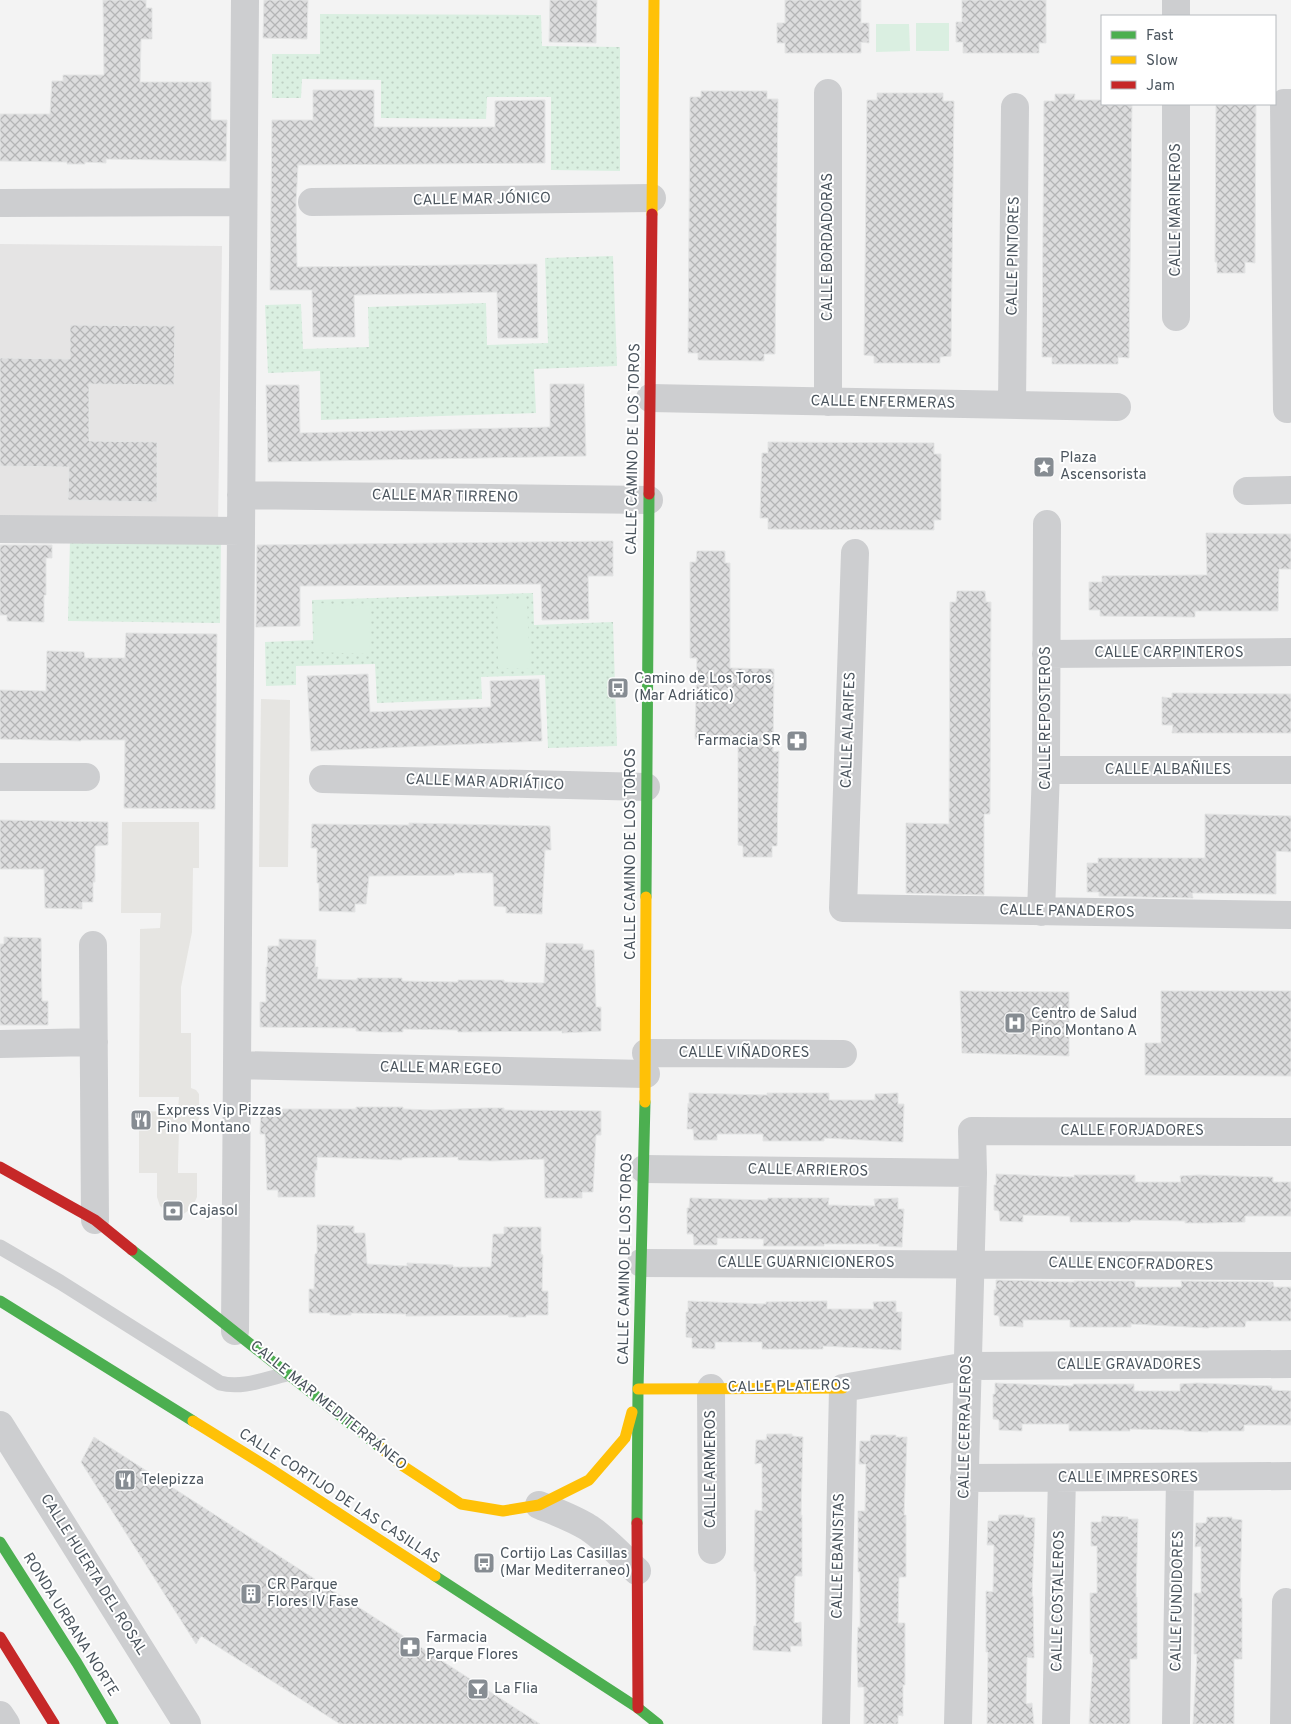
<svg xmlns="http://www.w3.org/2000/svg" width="1291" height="1724" font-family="Overpass,sans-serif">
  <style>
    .commercial { fill: #e6e5e2 }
    .education { fill: #e5e4e4 }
    .park { fill: url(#park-dots) }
    .garden { fill: #daefe1 }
    .building { fill: url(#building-cross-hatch); stroke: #e4e5e5 }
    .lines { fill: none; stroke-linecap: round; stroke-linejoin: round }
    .lane { stroke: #cdced0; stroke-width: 15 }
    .street { stroke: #cdced0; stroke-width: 28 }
    .fast { stroke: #4caf50; stroke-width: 11 }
    .slow { stroke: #ffc107; stroke-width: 11 }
    .jam { stroke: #c62828; stroke-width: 11 }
    .labels { text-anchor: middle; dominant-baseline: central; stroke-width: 4; stroke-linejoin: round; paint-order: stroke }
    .street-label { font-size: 15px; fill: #4b555e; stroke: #fff }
    .poi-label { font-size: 15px; fill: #4b555e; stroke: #fff; text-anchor: start }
  </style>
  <defs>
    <pattern id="park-dots" width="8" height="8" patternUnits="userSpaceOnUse" patternTransform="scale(1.25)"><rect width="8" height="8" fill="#daefe1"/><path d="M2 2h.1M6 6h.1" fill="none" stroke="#bdcfc3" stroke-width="1.8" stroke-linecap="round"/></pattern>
    <pattern id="building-cross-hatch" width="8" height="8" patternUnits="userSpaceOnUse" patternTransform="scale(1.25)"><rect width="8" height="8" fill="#dcdcdd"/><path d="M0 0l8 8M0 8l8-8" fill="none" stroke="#b4b5b6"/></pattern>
  </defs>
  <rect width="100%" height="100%" fill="#f3f3f3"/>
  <path class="commercial" d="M261 699 290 700 288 867H259Z
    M122 822H199V868H193L192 932 181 987V1033H191V1088L196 1090 199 1094V1130L179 1129 178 1165V1173H197V1197L192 1208 182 1215 170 1214 160 1206 157 1197V1173H139V1111L178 1112 179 1097H139L140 929 160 928 161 913H121Z"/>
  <path class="education" d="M0 244 222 246 218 524 0 523Z"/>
  <path class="park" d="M320 14 541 15 542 46 620 47V171L551 170V97H487L486 119 381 118V80L302 79 301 98H272V54H320Z
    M613 256 617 366 534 369 536 413 321 420 320 371 268 373 265 305 301 304 303 349 369 347 368 307 486 303 487 345 548 343 545 258Z
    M70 539 221 541 220 623 68 621Z
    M533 593 534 625 613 622 617 746 548 748 545 675 481 677 482 699 377 703 375 664 296 666V685L266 686 265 642 313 640 312 600Z"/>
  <path class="garden" d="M916 23H949V51H916Z
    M876 24H909L910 51 876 52Z
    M497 601H527L530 669 498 668Z
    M316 603 369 606 370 654 313 652Z"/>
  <path class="building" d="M103 0H146V8H152V39H141L140 82H211V120H227L226 161 106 159V163L85 162V164H67V162L0 161V114H50L52 81H63V75H104Z
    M264 0H308L307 39 263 38Z
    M550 0H597L596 43 549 42Z
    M785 0H861V23H869V43L861 42V53H785V43H777V23H785Z
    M962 0H1046V43H1039V53H963V42H956V22H962Z
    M313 90H374V127H495V101L545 100V163L298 165 296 202 297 267 537 264 538 338H498L497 292 354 295 355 337H313L312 290H270L272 120H313Z
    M701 91H767V99H778L775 354H764V361L698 360V353H688L690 97H701Z
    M877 93H943V101H954L951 356 940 357V363H874V356L864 355 867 100H877Z
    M1055 94H1075L1074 100H1102V104H1132L1129 358 1118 357V364H1052V357H1042L1044 101H1055Z
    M1216 104H1256L1255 263 1245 262V273H1217V262H1215Z
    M70 325 175 326 174 385 89 384V441L157 442V502L68 500 69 467 0 466V358L70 359Z
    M550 384H584L586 456 268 462 266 385H299L300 433 550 427Z
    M768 442 934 443V454H941V520H934V530L768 529V518H760L762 453H768Z
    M1206 533 1291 534V569H1279L1278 611H1195V617L1100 616V610H1089V582H1102V576L1207 575Z
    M613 541V576H588L589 619 542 620 541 584 300 586V626L256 627 257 545Z
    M0 545H52V558H46V595H44V622L7 621V615H0Z
    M697 551H725V563H730V668L774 669 773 752 779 751 778 792 777 846H772V857H743V846L738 845V740L695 739 697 658H690V562H696Z
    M957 591H985L986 602H991L990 814H984V895L906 893V823L949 824 950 602H956Z
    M126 633 217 634 215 809 124 808 125 740H81V741L0 739V690L46 691 47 651 84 652 85 658H125Z
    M368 674 370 712 491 707 490 681 539 679 542 741 311 751 307 676Z
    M1172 693 1291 694V733H1172L1173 725H1162V697L1172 698Z
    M1205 814 1291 816V852L1276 851V894L1192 893 1193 898 1099 896V892H1087V863H1098V858H1205Z
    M0 820 108 822V845L95 846V882H93V902H82V909L45 908 44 869H0Z
    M409 823 550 826 551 850H545L542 914 506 913V907L494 906 493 873H455L454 875 369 876 366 904H355V912L319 911V883H317V848H311L312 824 409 825Z
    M4 937 41 938 42 1001H48V1025H0V944H4Z
    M279 939 316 940 315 967H318L317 979 357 980V978H402V981L458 982V980H504V982L544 983 546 943 583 944V950H594L596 1007H601V1031L562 1033V1031L458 1032 457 1030 403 1029V1032H380L356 1031V1028L260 1027V1002H266V967H267L268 946H279Z
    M960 991 1069 992V1056L962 1053Z
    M1161 991H1291V1076L1145 1075V1043H1161Z
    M689 1093 767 1095V1093H829V1100H875V1094L898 1093V1104H904L903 1142 824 1138V1141H763V1134H717V1140H694L693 1129H687L688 1103 689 1104Z
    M356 1107H403V1109L431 1110 487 1108H504V1110L601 1111V1135H596L593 1192H582V1198H545L544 1159 493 1161 458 1160V1157L402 1158V1160L317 1157V1170H315V1197H278V1190H267L265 1134H260L261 1109H356Z
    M996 1174 1074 1177V1175H1135V1182H1181L1180 1176 1199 1175 1273 1177V1182H1291V1216H1245V1222L1209 1223H1185V1221L1131 1220 1130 1222H1070V1216L1023 1215V1222L1000 1221 999 1211 994 1210V1185H996Z
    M690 1198 767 1200 768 1198H829L828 1205 875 1206 874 1199 898 1198V1209H904L902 1247 879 1246V1244H824V1246H763L764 1239 717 1238V1245H694L693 1234H687V1208H689Z
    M317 1225 354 1226V1233H365L367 1264 407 1266V1263L453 1265V1267H491L493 1234H504V1227H541V1254L543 1255 542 1291H548V1315H526V1317H509L508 1315 406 1316V1314L351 1313V1315H330V1313H309V1289H314L315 1254 317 1253Z
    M996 1280 1074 1282V1281H1135V1287H1182L1181 1281 1273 1282 1274 1287H1291V1321H1246L1245 1327H1209V1328L1131 1324V1327H1070V1320H1023V1327L1000 1326 999 1316 994 1315V1290H996Z
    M688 1301 766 1304V1302L827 1301V1309H874L873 1302 896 1301V1312H902L901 1350 823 1346V1349H762V1342H715V1349L692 1348V1338L686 1337V1312H688Z
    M995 1383 1073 1386V1384H1134V1391H1180V1384L1198 1383 1272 1386V1390L1291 1391V1425H1244V1431H1208V1432L1184 1431V1430L1130 1429V1431H1069V1424H1022V1431L999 1430V1420L993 1419V1394H995Z
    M767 1434H792V1436L803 1437 801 1515H802V1576H795L794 1623 801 1622 802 1646H790L791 1652 753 1650 754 1626H756V1572L754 1571 755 1510 762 1511V1463L755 1464 756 1440H766Z
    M871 1435H896V1437H907L904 1515H906V1577H899L898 1623H905V1685H903V1716L898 1715V1724H864V1687H858L857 1651 858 1627H860V1572H858V1511H865L866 1464H859L860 1441H870Z
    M94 1437 540 1724H340L201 1636 196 1644 81 1462Z
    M999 1515H1024V1517L1035 1518 1032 1596H1033L1034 1658 1027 1657 1026 1704 1032 1703 1034 1724H987L988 1652H986V1591L993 1592 994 1545H987L988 1521H998Z
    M1102 1516 1128 1517V1519H1138L1136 1597H1137V1659H1130V1724H1089L1093 1654H1090V1593H1097V1546H1091V1522H1101Z
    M1207 1517H1232V1519L1242 1520 1240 1598H1242V1659H1234V1724H1193L1197 1654H1194V1593H1201V1546L1195 1547 1196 1523H1206Z"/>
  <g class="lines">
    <path class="lane" d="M0 1247 60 1282 220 1383C242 1389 265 1379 287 1374"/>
    <path class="street" d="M1176 0V16
      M828 93V402
      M1176 104V317
      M312 202 652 198
      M0 203 243 202
      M650 398 1117 407
      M1012 405 1015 107
      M1287 409 1284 103H1291
      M1247 491 1291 490
      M241 495 649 500
      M0 529 241 531
      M855 553 843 908 1291 915
      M1046 654 1291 652
      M1046 770H1291
      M0 777H86
      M323 779 646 787
      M1041 912 1046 770 1047 524
      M93 945 95 1220
      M0 1044 94 1042
      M646 1053 843 1054
      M237 1065 646 1074
      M644 1169 973 1173
      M641 1263 1291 1266
      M235 1331 245 0
      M711 1388 712 1550
      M0 1425 187 1724
      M964 1478 1291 1476
      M539 1505C556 1512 573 1518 589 1528 607 1540 621 1556 637 1571
      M0 1715 6 1724
      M836 1724 843 1388 967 1366 1291 1364
      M958 1724 973 1173 972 1131 1291 1132
      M1056 1724 1062 1478
      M1176 1724 1180 1478
      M1284 1724 1286 1602"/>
    <path class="fast" d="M646 897 649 494
      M132 1250 381 1448
      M0 1301 193 1421
      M637 1523 638 1389 645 1102
      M0 1542 77 1663 113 1724
      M435 1576 638 1708 658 1724"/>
    <path class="slow" d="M652 214 654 0
      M645 1102 646 897
      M638 1389 843 1388
      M193 1421 272 1470 435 1576
      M381 1448 403 1466 461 1504 503 1511 539 1505 589 1480 625 1438 632 1412"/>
    <path class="jam" d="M649 494 652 214
      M0 1167 95 1220 132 1250
      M637 1523 638 1708
      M0 1637 54 1724"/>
  </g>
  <defs>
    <g id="sight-square" transform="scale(1.125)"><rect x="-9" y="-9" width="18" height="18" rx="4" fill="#868c92" stroke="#fff"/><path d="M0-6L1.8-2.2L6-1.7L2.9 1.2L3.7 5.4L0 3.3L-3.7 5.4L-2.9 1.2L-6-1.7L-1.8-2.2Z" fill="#fff"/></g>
    <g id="bus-square" transform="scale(1.125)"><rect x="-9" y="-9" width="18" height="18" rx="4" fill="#868c92" stroke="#fff"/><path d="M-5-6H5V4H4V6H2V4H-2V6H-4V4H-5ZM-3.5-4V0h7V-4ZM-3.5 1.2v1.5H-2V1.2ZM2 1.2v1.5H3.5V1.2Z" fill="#fff"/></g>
    <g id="pharmacy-square" transform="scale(1.125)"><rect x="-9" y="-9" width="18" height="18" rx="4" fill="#868c92" stroke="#fff"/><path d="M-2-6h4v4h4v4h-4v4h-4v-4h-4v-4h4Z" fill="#fff"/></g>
    <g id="hospital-square" transform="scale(1.125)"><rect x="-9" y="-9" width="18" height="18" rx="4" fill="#868c92" stroke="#fff"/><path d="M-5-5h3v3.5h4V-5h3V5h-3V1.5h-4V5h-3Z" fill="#fff"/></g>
    <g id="restaurant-square" transform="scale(1.125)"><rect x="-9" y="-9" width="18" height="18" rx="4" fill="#868c92" stroke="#fff"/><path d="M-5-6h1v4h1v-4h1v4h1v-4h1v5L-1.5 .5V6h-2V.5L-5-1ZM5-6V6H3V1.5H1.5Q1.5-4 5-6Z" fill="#fff"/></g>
    <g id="bank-square" transform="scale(1.125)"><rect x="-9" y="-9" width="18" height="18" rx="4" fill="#868c92" stroke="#fff"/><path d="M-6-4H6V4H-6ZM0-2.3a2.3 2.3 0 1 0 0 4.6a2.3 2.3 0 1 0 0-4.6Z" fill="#fff"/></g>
    <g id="building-square" transform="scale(1.125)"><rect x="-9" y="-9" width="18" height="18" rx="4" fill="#868c92" stroke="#fff"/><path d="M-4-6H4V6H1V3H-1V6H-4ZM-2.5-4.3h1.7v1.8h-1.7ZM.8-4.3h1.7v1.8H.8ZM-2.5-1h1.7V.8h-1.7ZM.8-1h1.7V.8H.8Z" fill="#fff"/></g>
    <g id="bar-square" transform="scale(1.125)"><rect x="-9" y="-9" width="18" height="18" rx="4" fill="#868c92" stroke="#fff"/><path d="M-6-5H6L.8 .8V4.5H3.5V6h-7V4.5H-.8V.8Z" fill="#fff"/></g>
  </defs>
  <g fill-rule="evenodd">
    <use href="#sight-square" x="1044" y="467"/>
    <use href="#bus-square" x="618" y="688"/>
    <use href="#pharmacy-square" x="797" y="741"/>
    <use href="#hospital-square" x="1015" y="1023"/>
    <use href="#restaurant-square" x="141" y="1120"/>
    <use href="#bank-square" x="173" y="1211"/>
    <use href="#restaurant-square" x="125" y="1480"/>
    <use href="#bus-square" x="484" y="1563"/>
    <use href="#building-square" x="251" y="1594"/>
    <use href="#pharmacy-square" x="410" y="1647"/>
    <use href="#bar-square" x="478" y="1689"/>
  </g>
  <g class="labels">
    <g class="street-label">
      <text transform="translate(482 200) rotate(-1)">CALLE MAR JÓNICO</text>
      <text transform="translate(1176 210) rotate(-90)">CALLE MARINEROS</text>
      <text transform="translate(828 247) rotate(-90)">CALLE BORDADORAS</text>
      <text transform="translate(1014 256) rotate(-89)">CALLE PINTORES</text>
      <text transform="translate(883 403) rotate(1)">CALLE ENFERMERAS</text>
      <text transform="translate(634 449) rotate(-89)">CALLE CAMINO DE LOS TOROS</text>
      <text transform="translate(445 497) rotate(1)">CALLE MAR TIRRENO</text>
      <text x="1169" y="653">CALLE CARPINTEROS</text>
      <text transform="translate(1046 718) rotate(-90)">CALLE REPOSTEROS</text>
      <text transform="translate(849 730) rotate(-88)">CALLE ALARIFES</text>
      <text x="1168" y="770">CALLE ALBAÑILES</text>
      <text transform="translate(485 783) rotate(2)">CALLE MAR ADRIÁTICO</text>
      <text transform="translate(631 854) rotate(-90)">CALLE CAMINO DE LOS TOROS</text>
      <text transform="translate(1067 912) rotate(1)">CALLE PANADEROS</text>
      <text x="744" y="1053">CALLE VIÑADORES</text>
      <text transform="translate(441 1069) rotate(1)">CALLE MAR EGEO</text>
      <text x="1132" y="1131">CALLE FORJADORES</text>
      <text transform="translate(808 1171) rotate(1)">CALLE ARRIEROS</text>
      <text transform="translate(626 1259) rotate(-89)">CALLE CAMINO DE LOS TOROS</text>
      <text x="806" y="1263">CALLE GUARNICIONEROS</text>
      <text transform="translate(1131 1265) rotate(1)">CALLE ENCOFRADORES</text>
      <text x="1129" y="1365">CALLE GRAVADORES</text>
      <text transform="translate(789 1387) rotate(-1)">CALLE PLATEROS</text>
      <text transform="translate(328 1406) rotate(39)">CALLE MAR MEDITERRÁNEO</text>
      <text transform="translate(966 1427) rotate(-89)">CALLE CERRAJEROS</text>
      <text transform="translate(711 1469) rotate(-90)">CALLE ARMEROS</text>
      <text x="1128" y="1478">CALLE IMPRESORES</text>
      <text transform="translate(339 1497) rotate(33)">CALLE CORTIJO DE LAS CASILLAS</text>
      <text transform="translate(839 1556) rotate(-89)">CALLE EBANISTAS</text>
      <text transform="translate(93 1575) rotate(58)">CALLE HUERTA DEL ROSAL</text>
      <text transform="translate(1059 1601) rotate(-89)">CALLE COSTALEROS</text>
      <text transform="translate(1178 1601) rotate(-89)">CALLE FUNDIDORES</text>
      <text transform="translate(70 1625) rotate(58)">RONDA URBANA NORTE</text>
    </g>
    <g class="poi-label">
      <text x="1060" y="458">Plaza<tspan x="1060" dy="17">Ascensorista</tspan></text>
      <text x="634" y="679">Camino de Los Toros<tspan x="634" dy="17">(Mar Adriático)</tspan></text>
      <text x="781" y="741" text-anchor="end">Farmacia SR</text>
      <text x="1031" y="1014">Centro de Salud<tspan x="1031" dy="17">Pino Montano A</tspan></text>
      <text x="157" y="1111">Express Vip Pizzas<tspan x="157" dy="17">Pino Montano</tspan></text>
      <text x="189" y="1211">Cajasol</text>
      <text x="141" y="1480">Telepizza</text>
      <text x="500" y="1554">Cortijo Las Casillas<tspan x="500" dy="17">(Mar Mediterraneo)</tspan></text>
      <text x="267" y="1585">CR Parque<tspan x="267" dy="17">Flores IV Fase</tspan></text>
      <text x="426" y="1638">Farmacia<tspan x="426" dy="17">Parque Flores</tspan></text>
      <text x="494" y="1689">La Flia</text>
    </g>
  </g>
  <rect x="1101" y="15" width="175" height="90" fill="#ffffff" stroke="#b7bbbf"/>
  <rect x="1111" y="31" width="25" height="8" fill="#4caf50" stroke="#b7bbbf"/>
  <text x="1146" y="40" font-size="15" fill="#4b555e">Fast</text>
  <rect x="1111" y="56" width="25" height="8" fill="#ffc107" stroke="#b7bbbf"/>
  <text x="1146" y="65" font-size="15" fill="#4b555e">Slow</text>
  <rect x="1111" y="81" width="25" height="8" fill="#c62828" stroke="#b7bbbf"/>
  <text x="1146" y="90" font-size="15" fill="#4b555e">Jam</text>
</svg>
